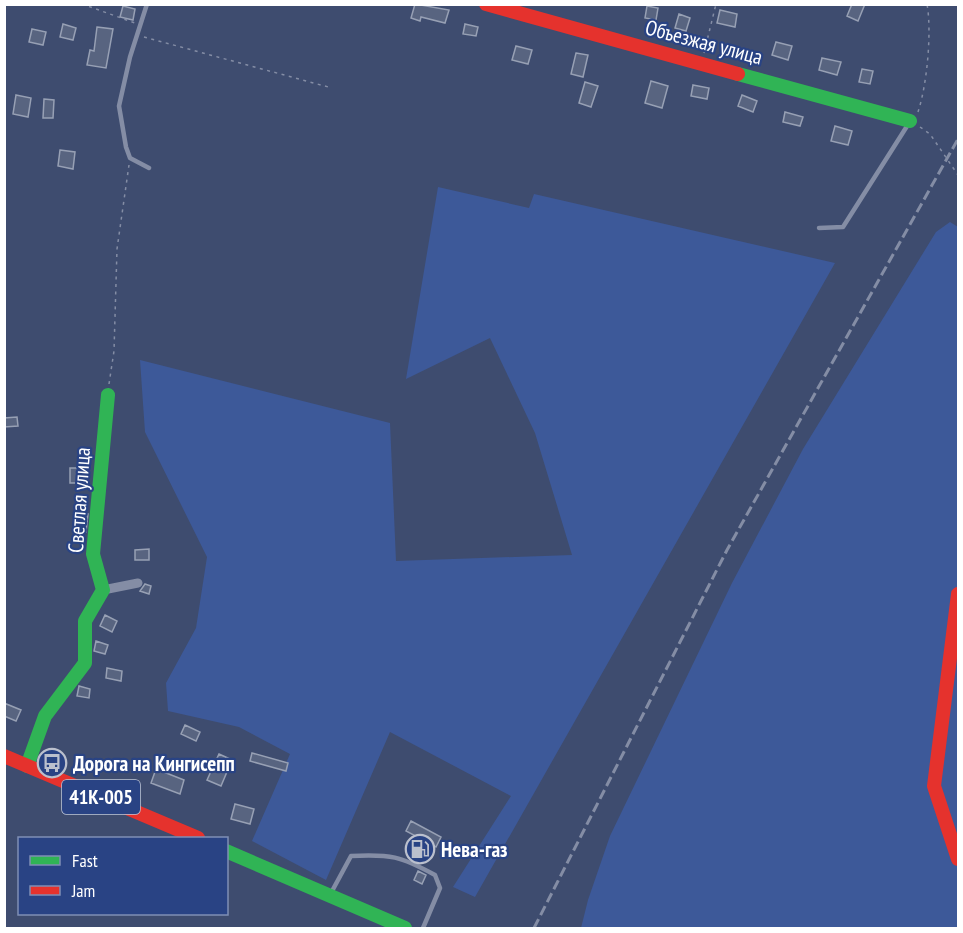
<svg xmlns="http://www.w3.org/2000/svg" width="963" height="933" font-family="'PT Sans Narrow',sans-serif">
  <style>
    .green { fill: #3d5999 }
    .building { fill: #586480; stroke: #97a0b4; stroke-width: 1.5 }
    .lines { fill: none; stroke-linecap: round; stroke-linejoin: round }
    .path { stroke: #848da5; stroke-width: 1.5; stroke-dasharray: 3 4.5; stroke-linecap: butt }
    .lane { stroke: #848da5; stroke-width: 4.5 }
    .street { stroke: #848da5; stroke-width: 9 }
    .fast { stroke: #30b455; stroke-width: 14 }
    .jam { stroke: #e5322d; stroke-width: 14 }
    .rail { stroke: #848da5; stroke-width: 3; stroke-dasharray: 10 4.5; stroke-linecap: butt }
    .labels { text-anchor: middle; dominant-baseline: central; stroke-width: 4.5; stroke-linejoin: round; paint-order: stroke }
    .shield { fill: #294384; stroke: #bfc7da; stroke-width: 1.5 }
    .shield-label { font-size: 20px; font-weight: bold; fill: #fff }
    .street-label { font-size: 21px; fill: #fff; stroke: #294384 }
    .poi-label { font-size: 21px; font-weight: bold; fill: #fff; stroke: #294384; text-anchor: start }
  </style>
  <rect width="100%" height="100%" fill="#3e4c6f"/>
  <path class="green" d="M438 187 529 208 534 194 835 263 475 897 453 887 511 796 390 732 326 880 252 841 290 754 239 727 168 711 166 683 196 628 207 557 145 432 140 360 390 423 396 561 572 555 535 433 490 338 406 379Z
    M950 222 958 227V928H581L588 900 610 836 732 583 803 449 936 232Z"/>
  <path class="building" d="M415 4 449 10 445 23 421 17 420 21 411 18Z
    M852 4H865L858 21 847 16Z
    M123 6 135 9 133 20 120 17Z
    M647 6 658 8 656 20 645 18Z
    M720 10 737 14 735 27 717 23Z
    M679 14 690 18 686 31 675 28Z
    M63 24 76 28 73 40 60 37Z
    M465 24 478 27 476 36 463 34Z
    M97 27 113 29 106 68 87 65 90 50 94 51Z
    M32 29 46 32 43 45 29 42Z
    M776 42 792 46 788 60 772 55Z
    M516 46 532 50 528 64 512 60Z
    M576 53 588 55 583 77 571 74Z
    M822 58 841 62 837 75 819 70Z
    M862 69 873 71 870 84 859 82Z
    M651 81 668 86 662 108 645 103Z
    M585 82 598 86 591 107 579 103Z
    M693 85 709 88 707 99 691 96Z
    M16 95 31 98 28 117 13 114Z
    M742 95 757 101 753 112 738 106Z
    M44 99 54 100 53 118H43Z
    M785 112 803 117 800 126 783 122Z
    M835 126 852 131 848 145 831 141Z
    M60 150 75 152 73 169 58 166Z
    M17 417 18 426 4 427V418Z
    M70 468H79L78 483H70Z
    M79 513 88 514 86 532 77 530Z
    M149 549V560H135V550Z
    M145 584 151 586 149 594 140 591Z
    M105 615 117 621 112 632 100 626Z
    M96 641 108 645 105 654 94 651Z
    M107 668 122 671 121 681 106 678Z
    M79 686 90 689 89 698 77 696Z
    M4 703 21 710 16 721 4 716Z
    M185 725 200 732 196 741 181 734Z
    M252 753 288 763 286 771 250 761Z
    M219 754 232 760 221 786 207 780Z
    M156 769 184 780 180 794 151 783Z
    M235 804 254 809 250 824 231 819Z
    M411 821 441 837 436 847 406 831Z
    M418 871 426 875 422 884 414 880Z"/>
  <g class="lines">
    <path class="path" d="M82 4 135 23
      M144 37 332 88
      M704 53 716 4
      M918 112C927 85 932 32 927 4
      M920 127 930 134 958 175
      M109 384 114 351 117 249 129 165"/>
    <path class="lane" d="M147 4 130 57 119 106 126 147 130 158 149 168
      M819 228 843 227 909 123
      M331 893 351 856C391 854 400 856 435 875L440 888 423 928"/>
    <path class="street" d="M103 590 138 583"/>
    <path class="fast" d="M738 74 910 121
      M27 766 45 716 85 663V621L103 590 93 554 108 395
      M226 851 405 928"/>
    <path class="jam" d="M486 4 738 74
      M958 594 934 786 958 859
      M4 756 198 838"/>
    <path class="rail" d="M534 928 727 550 958 139"/>
  </g>
  <defs>
    <g id="bus-ring" transform="scale(1.5)"><circle r="9.5" fill="#294384" stroke="#bbc0cd" stroke-width="1.5"/><path d="M-5-6H5V4H4V6H2V4H-2V6H-4V4H-5ZM-3.5-4V0h7V-4ZM-3.5 1.2v1.5H-2V1.2ZM2 1.2v1.5H3.5V1.2Z" fill="#bbc0cd"/></g>
    <g id="fuel-ring" transform="scale(1.5)"><circle r="9.5" fill="#294384" stroke="#bbc0cd" stroke-width="1.5"/><path d="M-5.5-6h7V0h2V4h1.3V-2.5L3-4.5l.8-.8L6-3V5H2.5V1h-1V6h-7ZM-4.2-4.7v3.2H.2V-4.7Z" fill="#bbc0cd"/></g>
  </defs>
  <g fill-rule="evenodd">
    <use href="#bus-ring" x="52" y="763"/>
    <use href="#fuel-ring" x="420" y="849"/>
  </g>
  <g class="labels">
    <rect class="shield" x="62" y="780" width="78" height="34" rx="4.5"/>
    <g class="shield-label">
      <text x="101" y="797">41К-005</text>
    </g>
    <g class="street-label">
      <text transform="translate(704 42) rotate(15)">Объезжая улица</text>
      <text transform="translate(79 500) rotate(-86)">Светлая улица</text>
    </g>
    <g class="poi-label">
      <text x="73" y="763">Дорога на Кингисепп</text>
      <text x="441" y="849">Нева-газ</text>
    </g>
  </g>
  <rect width="963" height="933" fill="none" stroke="#ffffff" stroke-width="12"/>
  <rect x="18" y="837" width="210" height="78" fill="#294384" stroke="#7f8eb5" stroke-width="1.5"/>
  <rect x="30" y="856" width="30" height="9" fill="#30b455" stroke="#7f8eb5" stroke-width="1.5"/>
  <text x="72" y="867" font-size="18" fill="#ffffff">Fast</text>
  <rect x="30" y="886" width="30" height="9" fill="#e5322d" stroke="#7f8eb5" stroke-width="1.5"/>
  <text x="72" y="897" font-size="18" fill="#ffffff">Jam</text>
</svg>
